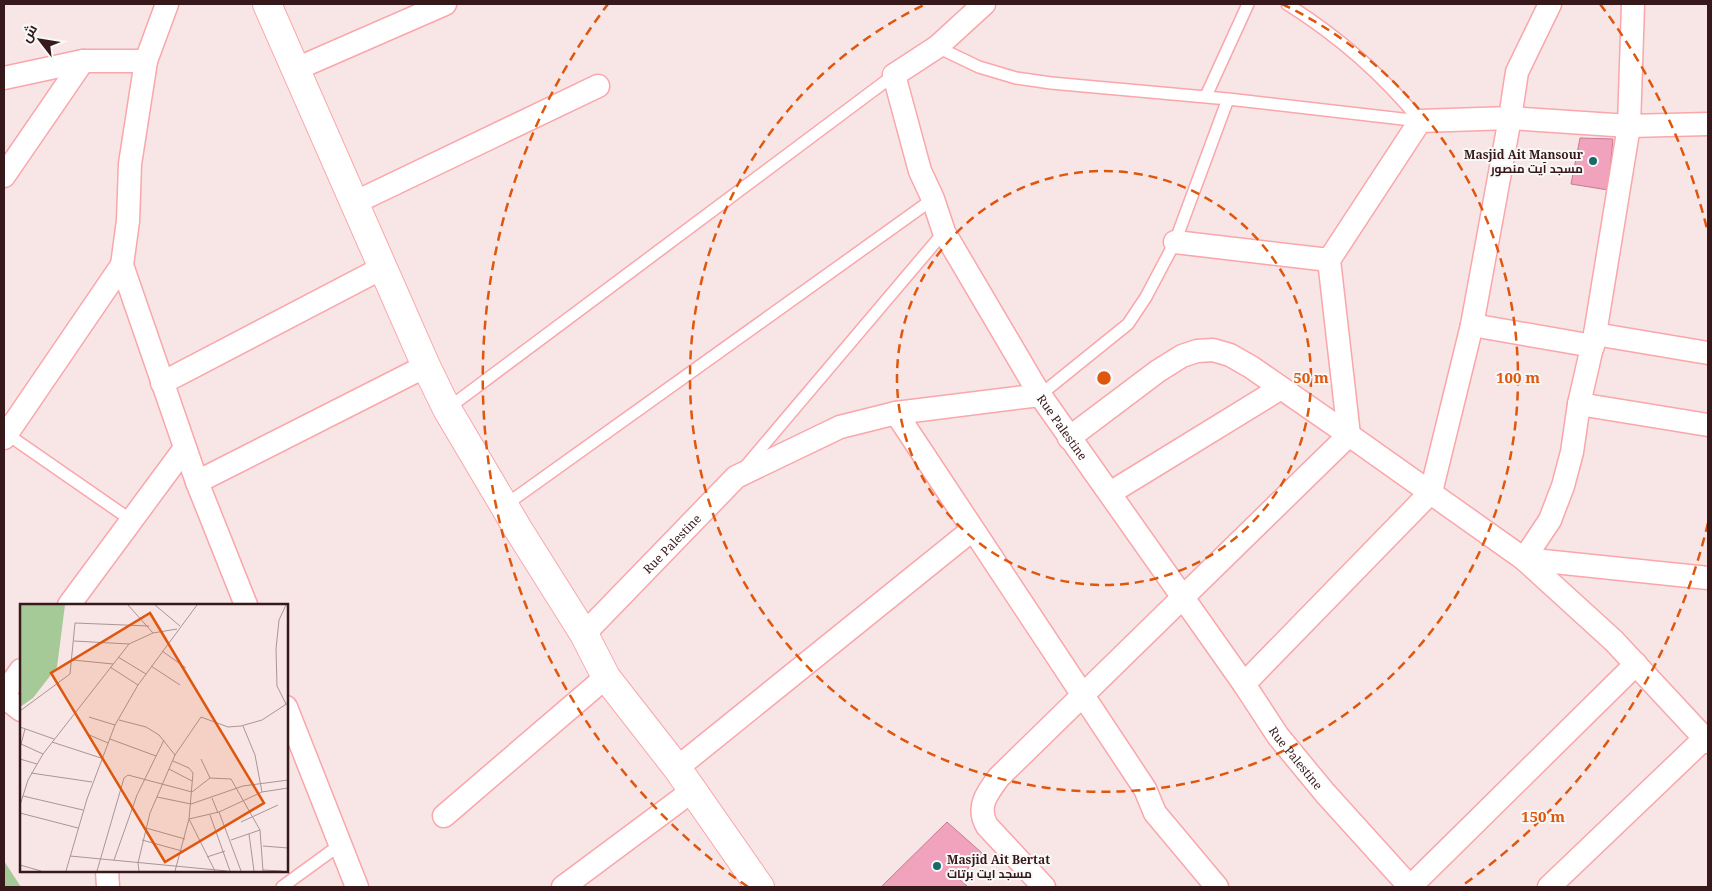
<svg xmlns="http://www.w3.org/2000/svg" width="1712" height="891" font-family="'Noto Serif',Cairo,serif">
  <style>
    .green { fill: #a5c997 }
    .building { fill: #f1a2bd; stroke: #c67a96 }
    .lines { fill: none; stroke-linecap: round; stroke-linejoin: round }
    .service-casing { stroke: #faa6aa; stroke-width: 14 }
    .minor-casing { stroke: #faa6aa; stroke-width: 25 }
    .tertiary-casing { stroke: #faa6aa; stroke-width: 30 }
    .service { stroke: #fff; stroke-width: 11 }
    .minor { stroke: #fff; stroke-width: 22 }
    .tertiary { stroke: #fff; stroke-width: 28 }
    .ring { fill: none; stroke: #df560d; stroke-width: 2.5; stroke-dasharray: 9 6 }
    .poi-dot { fill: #1b686a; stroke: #f8f8f8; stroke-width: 2 }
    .labels { text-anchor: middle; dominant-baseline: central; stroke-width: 4; stroke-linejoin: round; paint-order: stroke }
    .poi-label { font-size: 12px; font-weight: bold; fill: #38191b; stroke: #f8f8f8; text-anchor: end }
    .street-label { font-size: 12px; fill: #38191b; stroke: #f8f8f8 }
    .inset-road { fill: none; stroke: #ab9495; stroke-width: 1 }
    .view { fill: #df560d; fill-opacity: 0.15; stroke: #df560d; stroke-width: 2.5 }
    .inset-edge { fill: none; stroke: #38191b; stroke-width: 2.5 }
    .centre { fill: #df560d; stroke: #f8f8f8; stroke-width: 2.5 }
    .ring-label { font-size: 15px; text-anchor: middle; font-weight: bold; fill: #df560d; stroke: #f8f8f8; stroke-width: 4; stroke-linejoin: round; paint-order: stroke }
  </style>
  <rect width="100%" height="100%" fill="#f8e6e6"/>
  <path class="green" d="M4 861 21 887H4Z"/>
  <path class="building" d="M1580 138 1613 139 1608 190 1571 184Z
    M947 822 982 853 959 879 968 887H881Z"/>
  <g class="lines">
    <g class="service-casing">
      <path id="service" d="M1287 4C1338 36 1382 74 1420 121
        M937 47 979 67 1016 78 1051 83 1228 99 1420 121
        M1206 96 1248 4
        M1040 395 1128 324 1146 297 1175 242 1228 99
        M447 409 894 75
        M4 432 131 520
        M745 467 944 232
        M504 506 933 199
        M282 887 341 844"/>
    </g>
    <g class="minor-casing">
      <g id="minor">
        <path d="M167 4 146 61 130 164 128 221 122 265 197 482 246 605"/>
        <path d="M984 4 937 47 894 75 920 171 933 199 944 232 1040 395"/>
        <path d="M1633 4 1629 126 1595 334 1579 404 1572 452 1563 486 1550 520 1524 559 1708 578"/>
        <path d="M296 69 445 4"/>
        <path d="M4 78 83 61H146"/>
        <path d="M4 176 83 61"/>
        <path d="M354 203 598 86"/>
        <path d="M1175 242 1329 260"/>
        <path d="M1472 325 1593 346"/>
        <path d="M1595 334 1708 353"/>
        <path d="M162 383 384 267"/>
        <path d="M1579 404 1708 425"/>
        <path d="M896 413 1145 789 1155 813 1217 887"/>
        <path d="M4 438 122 265"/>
        <path d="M1069 438 1158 371 1182 356 1197 351 1213 350 1230 355 1251 367 1349 435 1524 559 1614 641 1708 742"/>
        <path d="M197 482 426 366"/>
        <path d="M1110 493 1281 388"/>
        <path d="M69 605 185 448"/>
        <path id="s1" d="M584 634 736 477 840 427 896 413 1040 395 1244 684 1278 736 1325 793 1410 887"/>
        <path d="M1244 684 1431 492 1472 325 1510 118 1517 72 1550 4"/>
        <path d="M4 694 21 670"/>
        <path d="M4 697 21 710"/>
        <path d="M286 707 357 887"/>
        <path d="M677 768 972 530"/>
        <path d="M444 816 606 677"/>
        <path d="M107 870 108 887"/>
        <path d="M563 887 692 791"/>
        <path d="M1044 887 987 826C976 807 987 793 999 777L1349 435 1329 260 1420 121 1510 118 1629 126 1708 124"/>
        <path d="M1410 887 1636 664"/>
        <path d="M1549 887 1705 738"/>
      </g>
    </g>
    <g class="tertiary-casing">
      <path id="tertiary" d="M267 4 426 366 447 409 518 529 584 634 606 677 677 768 760 887"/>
    </g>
    <use href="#service" class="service"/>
    <use href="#minor" class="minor"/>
    <use href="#tertiary" class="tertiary"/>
  </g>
  <g class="ring">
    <circle cx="1104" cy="378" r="207"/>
    <path d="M1282 4A414 414 0 1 1 926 4"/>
    <path d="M1708 523A621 621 0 0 1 1460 887M748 887A621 621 0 0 1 608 4M1600 4A621 621 0 0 1 1708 233"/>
  </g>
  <g class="poi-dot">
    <circle cx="1593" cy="161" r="5"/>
    <circle cx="937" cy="866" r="5"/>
  </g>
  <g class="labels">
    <g class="poi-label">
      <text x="1583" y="154">Masjid Ait Mansour<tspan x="1583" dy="14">مسجد آيت منصور</tspan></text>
      <text x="947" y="859" text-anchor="start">Masjid Ait Bertat<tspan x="947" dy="14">مسجد ايت برتات</tspan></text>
    </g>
    <g class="street-label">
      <text stroke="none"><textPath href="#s1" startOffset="576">Rue Palestine</textPath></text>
      <text stroke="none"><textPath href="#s1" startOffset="126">Rue Palestine</textPath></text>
      <text stroke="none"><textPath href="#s1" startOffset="981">Rue Palestine</textPath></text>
    </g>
  </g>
  <g transform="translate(20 604)">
    <rect width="268" height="268" fill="#f8e6e6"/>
    <path d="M0 1H45L37 63 13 94 0 103Z" fill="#a5c997"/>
    <path class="inset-road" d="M108 1 133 29M135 1 160 22M266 1 259 16 256 45 257 82 266 100M54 37 109 40M142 47 166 64M98 53 126 70M53 56 93 60M131 62 160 81M90 63 118 81M0 107 50 70 55 19 129 22M69 113 95 121M99 116 126 123 139 131 155 151 130 209 118 259 119 267M0 123 34 135M67 130 88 139M90 135 136 152M32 138 81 154M1 140 23 150M0 144 5 125M155 151 181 113 208 123 221 122 242 116 268 99M0 155 17 160M181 155 190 174M153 157 169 164 173 169 169 215 155 267M149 165 172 177M11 169 72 178M242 188 268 184M3 192 63 206M137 193 171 200 223 182 268 176M192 194 198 209M0 201 8 176 23 150 109 40 133 29 157 25M199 208 221 267M0 209 58 224M190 211 210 267M221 218 258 201M126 224 165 235M229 230 234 267M122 236 162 247M211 236 240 226M243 242 268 244M50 252 207 267M187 253 205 247M94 256 117 191 144 136M0 261 21 267M243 266 262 267M46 267 67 195 95 121 118 81 177 1M77 267 104 174 108 171 172 188 190 174 211 175 240 226 243 267M195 267 169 215 199 208 242 188 235 151 223 122"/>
    <path class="view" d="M130 9 244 199 145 258 31 69Z"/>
    <rect width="268" height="268" class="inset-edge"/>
  </g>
  <circle cx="1104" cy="378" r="8" class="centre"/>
  <g class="ring-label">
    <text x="1311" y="383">50 m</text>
    <text x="1518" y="383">100 m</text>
    <text x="1543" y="822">150 m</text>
  </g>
  <rect width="1712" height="891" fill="none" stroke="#38191b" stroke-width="10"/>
  <g transform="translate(40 40) rotate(301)" stroke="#f8f8f8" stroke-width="4" paint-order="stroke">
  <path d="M0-4L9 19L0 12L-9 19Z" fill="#38191b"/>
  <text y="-8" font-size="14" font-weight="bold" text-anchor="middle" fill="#38191b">ش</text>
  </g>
</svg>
